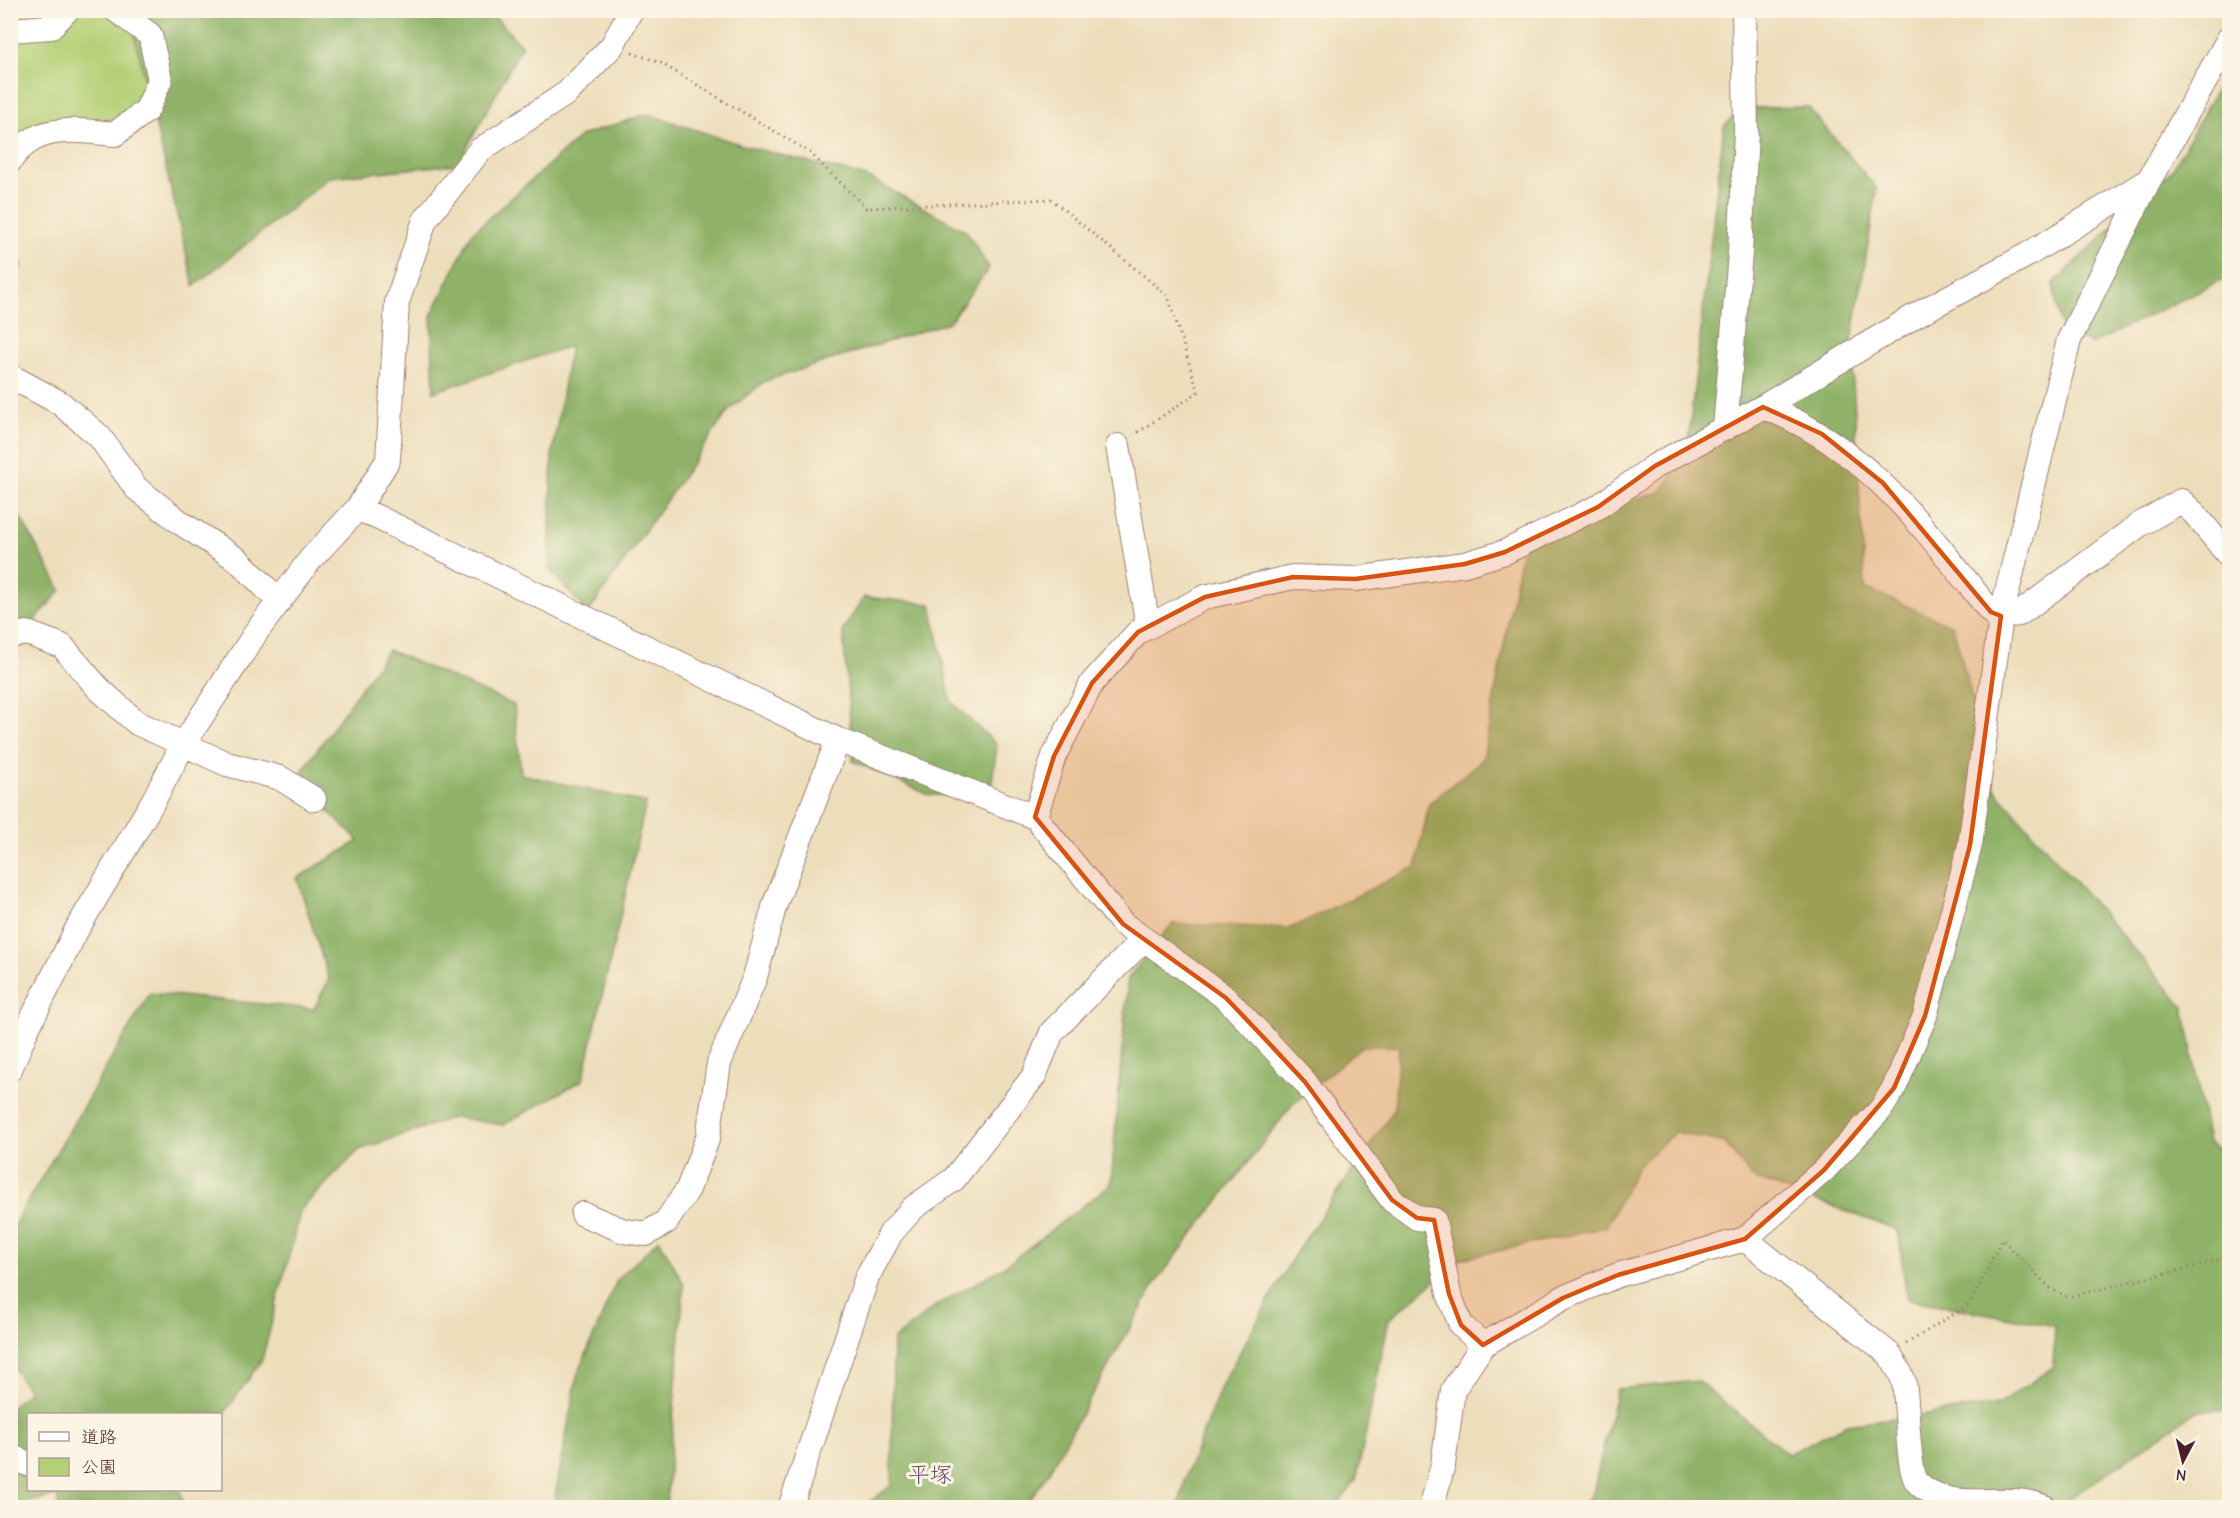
<svg xmlns="http://www.w3.org/2000/svg" width="2240" height="1518" font-family="'Comic Neue','Klee One',sans-serif">
  <style>
    .green { fill: #b4d076; stroke: #7f7850; stroke-width: 1.5 }
    .forest { fill: #8fb267; stroke: #6c6849; stroke-width: 1.5 }
    .lines { fill: none; stroke-linecap: round; stroke-linejoin: round }
    .minor-casing { stroke: #9c7e73; stroke-width: 26 }
    .path { stroke: #9c7e73; stroke-width: 3; stroke-dasharray: 1.5 4.5; stroke-linecap: butt }
    .minor { stroke: #fff; stroke-width: 24 }
    .marked { fill: #d8530f; fill-opacity: 0.2; stroke: #d8530f; stroke-width: 4.5; stroke-linejoin: round }
    .labels { text-anchor: middle; dominant-baseline: central; stroke-width: 6; stroke-linejoin: round; paint-order: stroke }
    .quarter-label { font-size: 22px; fill: #6b4a6c; stroke: #fcf5e5 }
  </style>
  <rect width="100%" height="100%" fill="#fcf5e5"/>
  <filter id="ink" filterUnits="userSpaceOnUse"><feTurbulence type="fractalNoise" baseFrequency=".0167" numOctaves="2"/><feDisplacementMap in="SourceGraphic" scale="12" xChannelSelector="R" yChannelSelector="G"/><feConvolveMatrix kernelMatrix="1 2 1 2 8 2 1 2 1" color-interpolation-filters="sRGB"/></filter>
  <filter id="wash" filterUnits="userSpaceOnUse"><feTurbulence type="fractalNoise" baseFrequency=".008" numOctaves="4" result="noise"/><feDisplacementMap in="SourceGraphic" scale="24" xChannelSelector="R" yChannelSelector="G"/><feGaussianBlur stdDeviation="1.35" result="paint"/><feColorMatrix in="noise" values="0 0 0 0 0 0 0 0 0 0 0 0 0 0 0 0 0 1.4 0 .05"/><feComposite in="paint" operator="in"/></filter>
  <g filter="url(#wash)">
    <rect width="100%" height="100%" fill="#eddebb"/>
    <path class="green" d="M110 10 146 37 156 79 145 108 113 130 59 126 11 156V35L71 11Z"/>
    <path class="forest" d="M124 11H489L522 46 458 164 330 177 194 286 130 17Z
      M2229 67V276L2092 344 2062 330 2053 284 2172 170Z
      M1808 107 1877 189 1851 347 1865 588 1953 626 1996 791 2184 1007 2208 1143 2229 1155V1410L2197 1411 2057 1507H1581L1593 1493 1617 1389 1698 1381 1788 1454 1847 1424 1998 1405 2053 1367 2055 1326 1907 1299 1898 1230 1751 1177 1725 1143 1675 1132 1637 1167 1606 1227 1461 1259 1389 1319 1356 1481 1336 1507H1178L1188 1470 1223 1382 1295 1254 1394 1110 1399 1046H1362L1292 1105 1156 1282 1048 1473 1025 1507 862 1508 892 1485 893 1340 938 1304 1001 1269 1111 1184 1128 978 1172 924 1291 928 1416 867 1429 804 1483 759 1525 530 1661 492 1687 452 1724 126 1742 108Z
      M647 114 745 146 867 177 966 231 989 268 949 322 765 381 729 410 588 613 549 569 552 456 570 346 434 392 431 316 472 233 581 136Z
      M10 244 22 264 11 287H10Z
      M10 499 61 590 11 649H10Z
      M864 597 931 604 951 702 997 745 990 795H929L853 761 843 630Z
      M388 650 514 705 521 774 646 803 583 1080 503 1125 455 1117 359 1150 301 1209 262 1360 221 1418 220 1414H28V1490H180L185 1507H58V1495L11 1507V1407L29 1391 11 1364V1230L150 993 314 1009 329 979 297 878 359 841 296 780Z
      M659 1239 684 1284 666 1507 553 1508 577 1376 617 1280Z"/>
  </g>
  <g filter="url(#ink)">
    <g class="lines">
      <g class="minor-casing">
        <path id="minor" d="M10 30 51 27 67 10
          M10 161C35 123 75 130 115 134L147 110 160 80 150 35 116 10
          M10 376 60 403 99 436 136 488 181 523 238 560 279 601
          M1763 407C1865 444 1926 531 1991 612L2001 616 2019 614 2139 525 2181 501 2195 514 2230 557
          M1725 428 1740 253 1746 131 1744 10
          M1118 446 1148 627
          M358 508 838 740 1035 817
          M10 636 27 633 62 646 98 688 137 723 227 764 280 778 314 799
          M10 1069 26 1031 77 929 151 805 183 745 257 631 310 560 358 508 388 460 397 302 425 220 480 150 567 93 612 46 631 10
          M583 1214 624 1231 646 1234 666 1222 688 1189 708 1137 719 1063 755 977 775 904 838 740
          M1745 1239 1889 1354C1894 1363 1902 1373 1904 1383 1908 1403 1907 1469 1917 1482 1952 1518 2006 1489 2046 1508
          M1483 1345 1461 1325 1449 1294 1434 1220 1417 1218 1392 1200 1305 1082 1265 1039 1226 998 1123 924 1035 817 1054 756 1092 683 1138 632 1205 597 1293 577 1355 579 1465 564 1505 552 1598 507 1655 466 1763 407 1918 314 2027 255 2149 180
          M10 1456 28 1464
          M790 1508 867 1277 891 1233 913 1208 954 1179 1034 1076 1052 1032 1143 940
          M1431 1508 1443 1465 1453 1390 1483 1345 1563 1298 1618 1275 1745 1239 1824 1170 1881 1109 1894 1088 1925 1016 1970 845 2001 616 2069 340 2149 180 2230 37"/>
      </g>
      <path class="path" d="M632 53 659 62 809 152 866 208 1051 199 1168 296 1198 392 1134 435
        M1906 1344 1970 1304 2002 1239 2051 1289 2068 1297 2217 1261 2230 1252"/>
      <use href="#minor" class="minor"/>
    </g>
  </g>
  <path class="marked" d="M1763 407 1822 434 1883 483 1991 612 2001 616 1970 845 1925 1016 1894 1088 1824 1170 1745 1239 1618 1275 1563 1298 1483 1345 1461 1325 1449 1294 1434 1220 1417 1218 1392 1200 1305 1082 1265 1039 1226 998 1123 924 1035 817 1054 756 1092 683 1138 632 1205 597 1293 577 1355 579 1465 564 1505 552 1598 507 1655 466Z"/>
  <g class="labels">
    <g class="quarter-label">
      <text x="930" y="1475">平塚</text>
    </g>
  </g>
  <rect width="2240" height="1518" fill="none" stroke="#fcf5e5" stroke-width="36"/>
  <rect x="27" y="1413" width="195" height="78" fill="#fcf5e5" stroke="#b59f9b" stroke-width="1.5"/>
  <rect x="39" y="1432" width="30" height="9" fill="#ffffff" stroke="#b59f9b" stroke-width="1.5"/>
  <text x="81" y="1443" font-size="18" fill="#4a1f2b">道路</text>
  <rect x="39" y="1458" width="30" height="18" fill="#b4d076" stroke="#b59f9b" stroke-width="1.5"/>
  <text x="81" y="1473" font-size="18" fill="#4a1f2b">公園</text>
  <g transform="translate(2183 1461) rotate(187)" stroke="#fcf5e5" stroke-width="4.5" paint-order="stroke">
  <path d="M0-4.5L10 22L0 15L-10 22Z" fill="#4a1f2b"/>
  <text y="-9" font-size="16" font-weight="bold" text-anchor="middle" fill="#4a1f2b">N</text>
  </g>
</svg>
